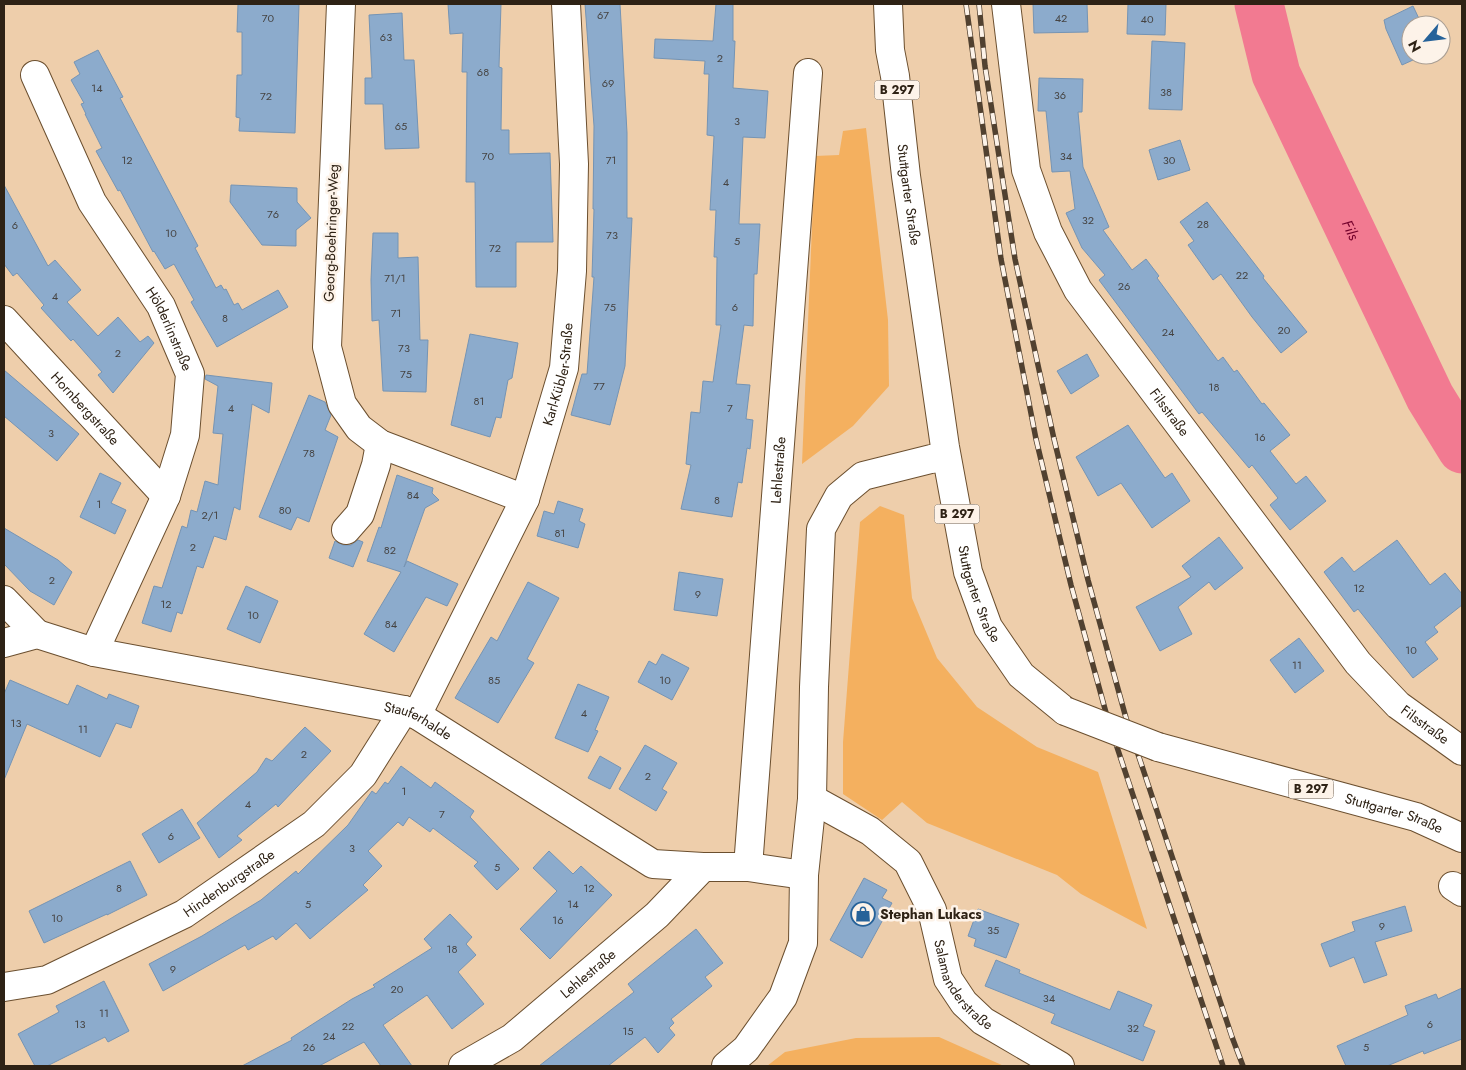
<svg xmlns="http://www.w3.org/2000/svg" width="1466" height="1070" font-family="Jost,sans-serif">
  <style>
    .green { fill: #f4b05f }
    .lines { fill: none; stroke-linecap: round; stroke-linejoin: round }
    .river { stroke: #f27a91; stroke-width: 49 }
    .building { fill: #8cabcc; stroke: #7594b4 }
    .minor-casing { stroke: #6b4f2f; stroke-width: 30 }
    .primary-casing { stroke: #6b4f2f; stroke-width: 30 }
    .minor { stroke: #fff; stroke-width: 28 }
    .primary { stroke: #fff; stroke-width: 28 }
    .rail-casing { stroke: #514130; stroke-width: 5.5 }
    .rail { stroke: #fdf3e9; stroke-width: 4; stroke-dasharray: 11; stroke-linecap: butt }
    .primary-bridge-casing { stroke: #6b4f2f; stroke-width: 30; stroke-linecap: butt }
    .primary-bridge { stroke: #fff; stroke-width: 28 }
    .labels { text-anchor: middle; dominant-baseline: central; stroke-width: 5; stroke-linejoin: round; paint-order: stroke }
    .number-label { font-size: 11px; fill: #464443 }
    .shield { fill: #fdf3e9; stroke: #6c6155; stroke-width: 1 }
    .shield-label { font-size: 12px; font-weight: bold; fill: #2e2215 }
    .street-label { font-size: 14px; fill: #2e2215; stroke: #fdf3e9 }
    .poi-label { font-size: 14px; font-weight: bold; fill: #2e2215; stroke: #fdf3e9; text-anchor: start }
    .water-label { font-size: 15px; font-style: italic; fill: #73002b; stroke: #fdf3e9 }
  </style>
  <rect width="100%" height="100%" fill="#eeceab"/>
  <path class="green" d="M866 128 888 320 889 386 853 426 802 464 815 156 839 155 843 131Z
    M880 506 904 515 912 598 937 658 977 707 1037 747 1098 772 1147 929 1081 894 1057 875 927 823 902 802 882 820 843 794V742L860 522Z
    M939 1037 1004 1066H767L785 1052 856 1038Z"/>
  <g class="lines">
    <path class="river" id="s1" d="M1259 4 1276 74 1430 397 1462 449"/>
  </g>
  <path class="building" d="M238 4H299L295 133 239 131 240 118 236 117 237 75H242V32H237Z
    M448 4H501L499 67 502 68 501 130H509V154L550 153 553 242H516V287H476L475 182H466L467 72H462L463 33 450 34Z
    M585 4H620L623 58 627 133V218H632L625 366 610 425 571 415 582 374H587L594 277H592L594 209H593L594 126Z
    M716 4H733V41H735L733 88 768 91 765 138 743 137 739 224H760L757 274H754L753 326 744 325 736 384 750 385 746 419 753 420 750 449 747 448 742 483 738 482 732 517 681 509 691 465 686 464 691 412 700 413 703 381 713 382 721 325H716L717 257H714L716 210H710L714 136 707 135 709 74H704L705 61 654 58 655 39 713 41Z
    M1033 4H1087L1088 32 1034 33Z
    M1128 4H1166L1165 35 1127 34Z
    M1413 6 1422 25H1411V55H1424L1402 65 1386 29 1384 20Z
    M402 13 404 60H414L419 148 385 149 383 104H365V78H372L369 15Z
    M1152 41 1185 43 1182 110 1149 109Z
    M98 50 123 97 120 98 198 246 195 248 216 288 221 285 224 290 226 289 234 305 238 303 242 310 278 290 288 307 217 347 191 302 194 300 174 264 165 269 154 251 153 252 120 190 118 191 96 151 102 148 85 114H86L81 104 84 103 71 80 80 74 74 62Z
    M1039 78 1083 79 1082 112H1078L1083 167 1109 227 1103 230 1132 270 1146 259 1159 276 1157 278 1218 361 1223 357 1234 372 1237 370 1262 404 1264 403 1290 435 1270 451 1296 484 1306 476 1326 501 1290 530 1270 505 1278 498 1252 465 1249 468 1202 412 1199 414 1099 280 1105 275 1082 248 1066 213 1075 209 1070 171 1052 172 1046 111H1038Z
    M1180 140 1190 170 1158 180 1149 150Z
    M4 185 48 266 55 260 81 290 67 302 98 336 118 317 140 342 148 336 154 343 113 393 98 375 102 372 73 339 71 341 41 308 44 305 17 273 13 276 4 264Z
    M231 185 297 188V202L311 218 296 230V246L262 245 230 202Z
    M1207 202 1264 276 1263 278 1307 332 1281 353 1252 317 1221 274 1213 280 1188 245 1194 241 1180 222Z
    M373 233H398V258L418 257 420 340H428L426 392 383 391 379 320 372 321 371 280Z
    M470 334 518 343 512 378 508 380 501 418 496 417 490 437 451 425Z
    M1087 354 1099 376 1071 394 1057 371Z
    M4 370 79 434 57 461 4 416Z
    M206 375 272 383 269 413 252 404 240 510 234 507 226 540 214 536 203 568 197 566 182 614 177 612 171 632 142 623 154 586 162 588 182 526 187 528 191 510 197 512 205 481 218 485 223 434 213 433 218 386 205 379Z
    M309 395 325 402 331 415 325 430 338 437 309 522 297 517 291 530 259 517Z
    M1128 425 1165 478 1172 473 1190 501 1152 528 1121 483 1098 496 1076 457Z
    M100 473 121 483 111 503 126 510 115 534 80 517Z
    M397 475 433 488 432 493 439 500 425 508 404 567 407 561 458 584 447 606 426 597 394 652 364 634 401 572 367 561 379 527 381 528Z
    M558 501 583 509 579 521 585 524 578 548 537 536 544 511 554 514Z
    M4 528 58 560 72 572 54 605 30 591 4 564Z
    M1219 537 1243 568 1215 590 1209 582 1178 607 1192 634 1160 651 1136 607 1191 577 1182 566Z
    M358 540 363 542 353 567 329 558 335 541 343 545H351Z
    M1397 540 1430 585 1445 573 1462 594V605L1434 627 1438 632 1425 642 1438 659 1413 678 1358 609 1354 612 1324 572 1342 557 1354 572Z
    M679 572 723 579 717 616 674 610Z
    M528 582 559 598 527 659 534 663 498 723 455 698 491 637 497 641Z
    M246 586 278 601 260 643 227 629Z
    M1299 638 1324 671 1295 693 1270 660Z
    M662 654 689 668 672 700 638 682 649 661 656 665Z
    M10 680 68 705 77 685 107 699 109 694 139 706 131 728 116 723 100 757 27 724 4 780V694Z
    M578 684 609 697 595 730 598 731 588 752 555 738Z
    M305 727 331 751 278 807 276 804 237 836 242 840 219 858 197 823 257 772 266 758 272 761Z
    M645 745 677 763 662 789 667 792 656 811 619 789Z
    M600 756 621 768 610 789 588 778Z
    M401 766 431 788 435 782 474 811 470 817 519 869 497 890 474 866 478 862 433 828 430 832 409 817 403 826 398 822 368 851 382 866 363 885 368 890 310 939 296 923 276 940 273 936 248 950 245 945 163 991 149 964 202 936 261 900 296 871 298 874 348 825 372 791 376 794 385 782 388 784Z
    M182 809 200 838 159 863 142 834Z
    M549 851 573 874 581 866 612 895 550 959 520 929 557 891 533 868Z
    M130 861 147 895 107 915V914L44 943 29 911Z
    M864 878 887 890 882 898 892 903 862 958 830 940Z
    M1405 906 1412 931 1375 942 1387 975 1364 983 1354 957 1330 967 1321 944 1355 931 1352 922Z
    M978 909 1019 924 1006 958 974 946 976 939 968 936Z
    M450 914 472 937 466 944 476 955 458 972 484 1004 452 1029 427 995 383 1025 412 1066H381L364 1042 319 1066H242L292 1040 291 1038 352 999 375 987 373 985 432 948 424 939Z
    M696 929 723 963 705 977 712 986 671 1019 674 1023 669 1028 675 1035 658 1053 645 1037 608 1066H539L634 992 628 984Z
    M996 960 1020 970 1019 973 1110 1010 1118 991 1152 1005 1143 1026 1155 1031 1143 1061 1051 1023 1055 1014 985 986Z
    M104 981 129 1031 108 1042 105 1037 47 1066H35L18 1034 59 1012 56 1006Z
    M1462 988V1039L1424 1054 1423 1051 1387 1066H1346L1337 1046 1408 1015 1405 1006 1436 994 1438 999Z"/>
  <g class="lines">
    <g class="minor-casing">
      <g id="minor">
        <path d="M341 4 327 347 342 404 359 428 380 444 525 499"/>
        <path id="s2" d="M1006 4 1026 170 1048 232 1078 290 1358 663 1398 705 1462 751"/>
        <path id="s3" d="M35 75 92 202 161 306 190 374 185 435 166 496 94 652"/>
        <path id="s4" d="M4 320 166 496"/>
        <path d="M346 530 360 514 376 465 380 444"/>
        <path d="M4 600 37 634"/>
        <path id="s5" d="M4 643 37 634 94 652 404 710 417 715 653 864 703 867H748L804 875"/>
        <path id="s6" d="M417 715 525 499 564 368 572 271 574 164 566 4"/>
        <path id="s7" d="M812 799 870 831 908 862 932 910 948 979 964 1003 983 1021 1060 1066"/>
        <path id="s8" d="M748 867 808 73"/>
        <path d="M1453 886 1462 892"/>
        <path id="s9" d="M4 987 47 980 184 914 314 824 363 775 404 710"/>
        <path id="s10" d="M463 1066 512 1038 657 915 703 867"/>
        <path d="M726 1066 746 1049 783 997 803 943 804 875 812 799 814 687 821 529 839 496 863 476 931 459 946 457"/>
      </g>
    </g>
    <g class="primary-casing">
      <g id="primary">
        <path id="s11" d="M888 4 890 50 895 76 906 176 945 447 968 572 988 627 1021 675 1065 711"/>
        <path id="s12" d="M1158 747 1416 817 1462 838"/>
      </g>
    </g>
    <use href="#minor" class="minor"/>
    <use href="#primary" class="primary"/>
    <g class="rail-casing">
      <path id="rail" d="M966 4 1001 259 1036 439 1071 585 1108 720 1223 1066
        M979 4 985 66 1015 259 1054 439 1088 580 1126 718 1232 1037 1243 1066"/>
    </g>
    <use href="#rail" class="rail"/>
    <g class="primary-bridge-casing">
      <path id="primary-bridge" d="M1065 711 1158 747"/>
    </g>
    <use href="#primary-bridge" class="primary-bridge"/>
  </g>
  <defs>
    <g id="shop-ring" transform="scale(1.25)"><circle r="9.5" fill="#fdf3e9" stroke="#266299" stroke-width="1.5"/><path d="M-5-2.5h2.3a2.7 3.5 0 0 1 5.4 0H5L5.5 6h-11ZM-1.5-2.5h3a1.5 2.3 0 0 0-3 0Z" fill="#266299"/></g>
  </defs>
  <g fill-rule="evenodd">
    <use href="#shop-ring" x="863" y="914"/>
  </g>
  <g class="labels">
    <g class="number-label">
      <text x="603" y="15">67</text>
      <text x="268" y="18">70</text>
      <text x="1061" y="18">42</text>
      <text x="1147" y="19">40</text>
      <text x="386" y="37">63</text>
      <text x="720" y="58">2</text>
      <text x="483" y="72">68</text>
      <text x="608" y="83">69</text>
      <text x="97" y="88">14</text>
      <text x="1166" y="92">38</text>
      <text x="1060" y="95">36</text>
      <text x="266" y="96">72</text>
      <text x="737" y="121">3</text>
      <text x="401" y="126">65</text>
      <text x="488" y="156">70</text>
      <text x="1066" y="156">34</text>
      <text x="127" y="160">12</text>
      <text x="611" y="160">71</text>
      <text x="1169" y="160">30</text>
      <text x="726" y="182">4</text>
      <text x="273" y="214">76</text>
      <text x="1088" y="220">32</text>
      <text x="1203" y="224">28</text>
      <text x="15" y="225">6</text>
      <text x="171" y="233">10</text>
      <text x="612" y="235">73</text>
      <text x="737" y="241">5</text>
      <text x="495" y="248">72</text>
      <text x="1242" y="275">22</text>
      <text x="395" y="278">71/1</text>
      <text x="1124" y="286">26</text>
      <text x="55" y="296">4</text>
      <text x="610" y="307">75</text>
      <text x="735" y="307">6</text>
      <text x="396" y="313">71</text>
      <text x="225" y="318">8</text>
      <text x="1284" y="330">20</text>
      <text x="1168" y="332">24</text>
      <text x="404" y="348">73</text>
      <text x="118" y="353">2</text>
      <text x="406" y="374">75</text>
      <text x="599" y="386">77</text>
      <text x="1214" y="387">18</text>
      <text x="479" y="401">81</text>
      <text x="231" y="408">4</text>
      <text x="730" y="408">7</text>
      <text x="51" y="433">3</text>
      <text x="1260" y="437">16</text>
      <text x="309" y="453">78</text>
      <text x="413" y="495">84</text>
      <text x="717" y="500">8</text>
      <text x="99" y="504">1</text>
      <text x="285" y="510">80</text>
      <text x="210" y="515">2/1</text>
      <text x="560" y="533">81</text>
      <text x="193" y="547">2</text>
      <text x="390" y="550">82</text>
      <text x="52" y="580">2</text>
      <text x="1359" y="588">12</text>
      <text x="698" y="594">9</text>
      <text x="166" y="604">12</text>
      <text x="253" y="615">10</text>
      <text x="391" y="624">84</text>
      <text x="1411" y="650">10</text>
      <text x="1297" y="665">11</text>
      <text x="494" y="680">85</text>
      <text x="665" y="680">10</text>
      <text x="584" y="713">4</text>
      <text x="16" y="723">13</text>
      <text x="83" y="729">11</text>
      <text x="304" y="754">2</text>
      <text x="648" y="776">2</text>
      <text x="404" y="791">1</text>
      <text x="248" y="804">4</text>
      <text x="442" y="814">7</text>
      <text x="171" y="836">6</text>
      <text x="352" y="848">3</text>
      <text x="497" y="867">5</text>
      <text x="119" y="888">8</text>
      <text x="589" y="888">12</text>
      <text x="308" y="904">5</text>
      <text x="573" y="904">14</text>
      <text x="57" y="918">10</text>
      <text x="558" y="920">16</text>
      <text x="1382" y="926">9</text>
      <text x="993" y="930">35</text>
      <text x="452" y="949">18</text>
      <text x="173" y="969">9</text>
      <text x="397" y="989">20</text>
      <text x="1049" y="998">34</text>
      <text x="104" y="1013">11</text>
      <text x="80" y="1024">13</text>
      <text x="1430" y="1024">6</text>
      <text x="348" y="1026">22</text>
      <text x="1133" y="1028">32</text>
      <text x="628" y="1031">15</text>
      <text x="329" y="1036">24</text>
      <text x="309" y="1047">26</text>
      <text x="1366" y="1047">5</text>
    </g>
    <g class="shield">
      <rect x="874.5" y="80.5" width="45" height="19" rx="4"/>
      <rect x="934.5" y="504.5" width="45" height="19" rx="4"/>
      <rect x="1288.5" y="779.5" width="45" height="19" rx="4"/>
    </g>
    <g class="shield-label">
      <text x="897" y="90">B 297</text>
      <text x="957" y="514">B 297</text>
      <text x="1311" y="789">B 297</text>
    </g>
    <g class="street-label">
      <text stroke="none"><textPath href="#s11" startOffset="192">Stuttgarter Straße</textPath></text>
      <text transform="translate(331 233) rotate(-88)">Georg-Boehringer-Weg</text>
      <text stroke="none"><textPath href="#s3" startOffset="288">Hölderlinstraße</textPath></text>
      <text stroke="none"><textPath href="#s6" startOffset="371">Karl-Kübler-Straße</textPath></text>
      <text stroke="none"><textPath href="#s4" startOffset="120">Hornbergstraße</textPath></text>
      <text stroke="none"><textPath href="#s2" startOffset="451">Filsstraße</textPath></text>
      <text stroke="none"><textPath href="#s8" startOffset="398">Lehlestraße</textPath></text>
      <text stroke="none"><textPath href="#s11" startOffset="598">Stuttgarter Straße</textPath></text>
      <text stroke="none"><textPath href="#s5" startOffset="426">Stauferhalde</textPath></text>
      <text stroke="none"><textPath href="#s2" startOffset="856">Filsstraße</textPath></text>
      <text stroke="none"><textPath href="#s12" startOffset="245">Stuttgarter Straße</textPath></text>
      <text stroke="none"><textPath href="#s9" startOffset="250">Hindenburgstraße</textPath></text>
      <text stroke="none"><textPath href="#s10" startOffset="156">Lehlestraße</textPath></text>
      <text stroke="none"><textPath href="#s7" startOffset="252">Salamanderstraße</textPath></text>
    </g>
    <g class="poi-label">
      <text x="880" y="914">Stephan Lukacs</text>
    </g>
    <g class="water-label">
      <text stroke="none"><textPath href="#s1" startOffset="245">Fils</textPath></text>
    </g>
  </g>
  <rect width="1466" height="1070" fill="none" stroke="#2e2215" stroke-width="10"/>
  <g transform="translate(1426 40) rotate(242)"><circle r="24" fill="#fdf3e9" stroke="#aa9f94"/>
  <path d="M0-4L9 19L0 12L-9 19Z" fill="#266299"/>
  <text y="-8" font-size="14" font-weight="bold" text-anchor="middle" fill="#2e2215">N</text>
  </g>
</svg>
